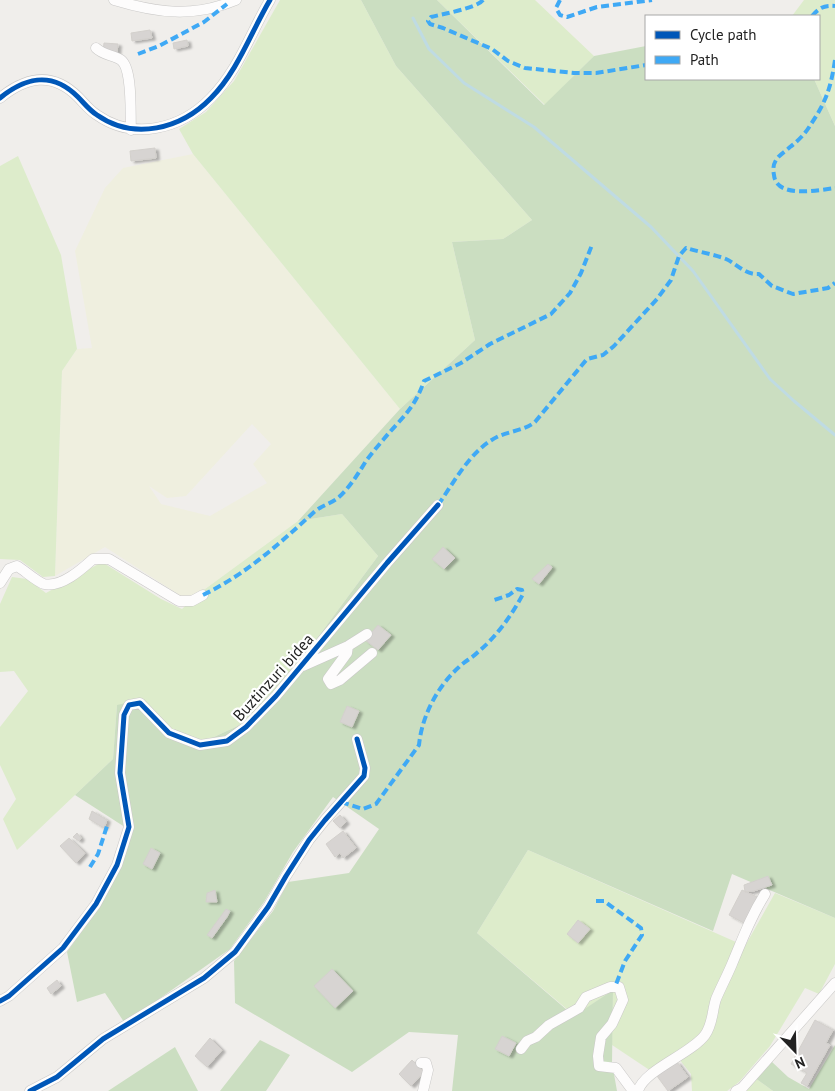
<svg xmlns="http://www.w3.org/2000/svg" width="835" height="1091" font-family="'PT Sans',sans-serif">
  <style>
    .farmland { fill: #efefdf; fill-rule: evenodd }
    .grass { fill: #ddeccb }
    .forest { fill: #cbdec1 }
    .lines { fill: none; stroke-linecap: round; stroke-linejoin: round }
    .stream { stroke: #bfdbe3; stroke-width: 3 }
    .building { fill: #d7d4d2; stroke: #d3d0cc; filter: url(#shadow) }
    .minor-casing { stroke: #c9c8c7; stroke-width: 11 }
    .minor { stroke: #fdfcfc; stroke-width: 10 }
    .quiet { stroke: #3fa9f5; stroke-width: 4; stroke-dasharray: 8 4; stroke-linecap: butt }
    .cycleway-casing { stroke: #fff; stroke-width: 8 }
    .cycleway { stroke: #0057b8; stroke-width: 5 }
    .labels { text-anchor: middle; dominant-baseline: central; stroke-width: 4.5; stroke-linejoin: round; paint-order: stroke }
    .street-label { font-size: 16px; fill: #222; stroke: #fff }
  </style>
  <defs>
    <filter id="shadow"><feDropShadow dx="3.5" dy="2" stdDeviation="1" flood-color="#0004"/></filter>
  </defs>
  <rect width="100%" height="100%" fill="#f0eeeb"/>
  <path class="farmland" d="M193 154 400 409 298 521 197 595 181 596 105 547 55 576 62 371 77 349 92 348 75 251 105 188 123 168ZM252 424 271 444 253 464 267 483 210 516 161 504 149 486 167 498 186 496Z"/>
  <path class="grass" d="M280 0H361L396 66 532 220 503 239 452 242 475 340 400 409 193 154 179 129 206 112 234 81Z
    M437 0H535L594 56 545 105Z
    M804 0H835V126L814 79H819V16H792Z
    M18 156 61 255 77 349 62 371 55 576 43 577 20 560 0 559V166Z
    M342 514 378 556 298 664 242 724 203 742 174 731 117 705 113 759 17 850 3 819 16 799 0 765V727L28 691 14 671 0 672V604L12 577 27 579 46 593 102 562 161 599 182 609 197 595 298 521Z
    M528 850 745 946 775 893 835 918V964L819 994 805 988 770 1046 739 1082 727 1091H692L691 1074 675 1054 651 1071 612 1045 613 990 575 1016 477 933Z
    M755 1078 773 1091H743Z"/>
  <path class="forest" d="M361 0H437L544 105 594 56 646 46V79H814L835 126V918L732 874 713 931 528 850 477 933 574 1016 613 990 612 1063 617 1091H452L458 1035 409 1032 352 1072 235 1003 234 961 273 911 288 882 349 873 379 829 333 797 293 852 264 902 230 949 149 1006 124 1022 105 993 77 1002 67 952 100 906 131 831 75 795 113 759 117 705 144 699 174 731 203 742 242 724 298 664 378 556 342 514 298 521 400 409 475 340 452 242 503 239 532 220 396 66Z
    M260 1040 290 1055 266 1091H220Z
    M835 1045V1091H773L755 1078 771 1061 788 1077 809 1089Z
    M175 1047 198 1091H108Z"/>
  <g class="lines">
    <path class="stream" d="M413 18 429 49 464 83 534 127 651 227 693 271 770 379 794 401 835 435"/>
  </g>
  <path class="building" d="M150 30 152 38 132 41 131 33Z
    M187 40 188 46 174 49 173 43Z
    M104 43 118 44 117 53 103 52Z
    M155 148 156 158 131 161 130 151Z
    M443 547 455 558 444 569 432 559Z
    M548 564 552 567 551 569 539 584 532 579Z
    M378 625 391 635 378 650 365 640Z
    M347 706 359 711 352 727 340 722Z
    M92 811 107 820 104 828 89 819Z
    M340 815 346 822 340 828 333 821Z
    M343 831 356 848 343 858 340 853 335 857 326 844Z
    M77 833 81 838 79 841 73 837Z
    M69 838 85 853 76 863 60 846Z
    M151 848 160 853 152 869 143 864Z
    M768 876 772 885 754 891 745 892 744 885Z
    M215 890 217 902H206L207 893Z
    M742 890 757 897 744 923 729 915Z
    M226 909 230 911 227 917 212 938 207 935Z
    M578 920 590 929 578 943 567 934Z
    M332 969 353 991 335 1008 314 986Z
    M57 980 61 986 51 994 47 988Z
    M815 1020 833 1030 826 1043 830 1045 807 1086 801 1083 807 1073 791 1064Z
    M502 1036 516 1043 509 1056 495 1049Z
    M210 1038 222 1050 207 1067 195 1056Z
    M412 1060 424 1072 411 1086 399 1074Z
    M677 1062 688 1077 668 1091 657 1076Z"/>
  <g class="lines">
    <g class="minor-casing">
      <path id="minor" d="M114 0C157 13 194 18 236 0
        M96 48C103 55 113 55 121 60 133 69 130 114 131 130
        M0 98C26 77 52 71 78 97 84 103 89 110 97 115 134 141 181 129 211 98 238 71 251 32 270 0
        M0 583 9 569 17 566C24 570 37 582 44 584 61 588 82 569 93 559H109L179 601H192L203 595
        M348 646 347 653 328 679 331 684 340 680 372 653
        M303 666 348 646 367 634
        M0 1001 9 996 63 948 96 904 117 865 129 827 120 773 124 715 129 705 140 703 169 733 200 745 227 741 246 727 276 696 387 563 438 505
        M521 1049 527 1041 536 1037 549 1025 579 1008 586 997 610 987H619L623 1000 612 1024 601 1037 598 1056 599 1066 616 1068 633 1091
        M421 1063H426L428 1070 423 1091
        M30 1091 57 1077 103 1039 204 978 235 952 268 907 286 876 309 840 325 820 364 776 365 768 357 739
        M638 1091C644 1070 691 1054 705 1035 713 1024 712 1011 716 999 721 987 727 976 732 964 743 938 750 918 765 894
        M736 1091 742 1088 835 983"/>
    </g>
    <use href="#minor" class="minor"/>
    <path class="quiet" d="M483 0C477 8 443 14 431 17L428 21 430 24 443 28 492 49 508 61 525 68 574 73H596L646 65
      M560 0 556 8 560 15 567 17 597 7 652 0
      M812 16C819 8 824 5 835 6
      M138 54 159 46 204 22 227 4
      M835 60C831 87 826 102 811 124 806 133 798 141 790 147 786 151 779 155 776 160 773 165 773 170 774 175 776 199 819 190 835 188
      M438 505C455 481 471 449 499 436 511 431 525 430 535 422L587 359 603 355 614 346 657 299 671 280 679 256 686 248C699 252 713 254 726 259 737 264 745 275 759 274L772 286 793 294 828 288 835 283
      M203 595C246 574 278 545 313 513 320 506 331 504 339 497 350 487 358 474 366 461 371 454 377 447 383 440 402 417 414 410 424 381L461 363 490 344 551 314 570 293 581 273 592 245
      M341 802 363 809 376 804 419 745C422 715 438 686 459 667 465 661 472 658 478 652 496 637 512 615 523 594L522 590 517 589 509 595 491 601
      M90 867 98 854 107 826
      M596 901H604L641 928 642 935 625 961 615 987"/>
    <g class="cycleway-casing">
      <path id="cycleway" d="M0 98C26 77 52 71 78 97 84 103 89 110 97 115 134 141 181 129 211 98 238 71 251 32 270 0
        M0 1001 9 996 63 948 96 904 117 865 129 827 120 773 124 715 129 705 140 703 169 733 200 745 227 741 246 727 276 696 387 563 438 505
        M30 1091 57 1077 103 1039 204 978 235 952 268 907 286 876 309 840 325 820 364 776 365 768 357 739"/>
    </g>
    <use href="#cycleway" class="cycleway"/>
  </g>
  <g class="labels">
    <g class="street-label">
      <text transform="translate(273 677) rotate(-48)">Buztinzuri bidea</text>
    </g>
  </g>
  <rect x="645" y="15" width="175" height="65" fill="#ffffff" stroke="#a7a7a7"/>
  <rect x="655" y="31" width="25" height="8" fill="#0057b8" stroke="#a7a7a7"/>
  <text x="690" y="40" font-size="15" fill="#222222">Cycle path</text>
  <rect x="655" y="56" width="25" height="8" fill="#3fa9f5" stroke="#a7a7a7"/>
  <text x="690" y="65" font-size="15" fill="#222222">Path</text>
  <g transform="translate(795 1051) rotate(157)" stroke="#ffffff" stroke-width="4" paint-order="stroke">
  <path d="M0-4L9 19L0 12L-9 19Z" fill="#222222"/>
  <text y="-8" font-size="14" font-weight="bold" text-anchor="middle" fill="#222222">N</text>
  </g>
</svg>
